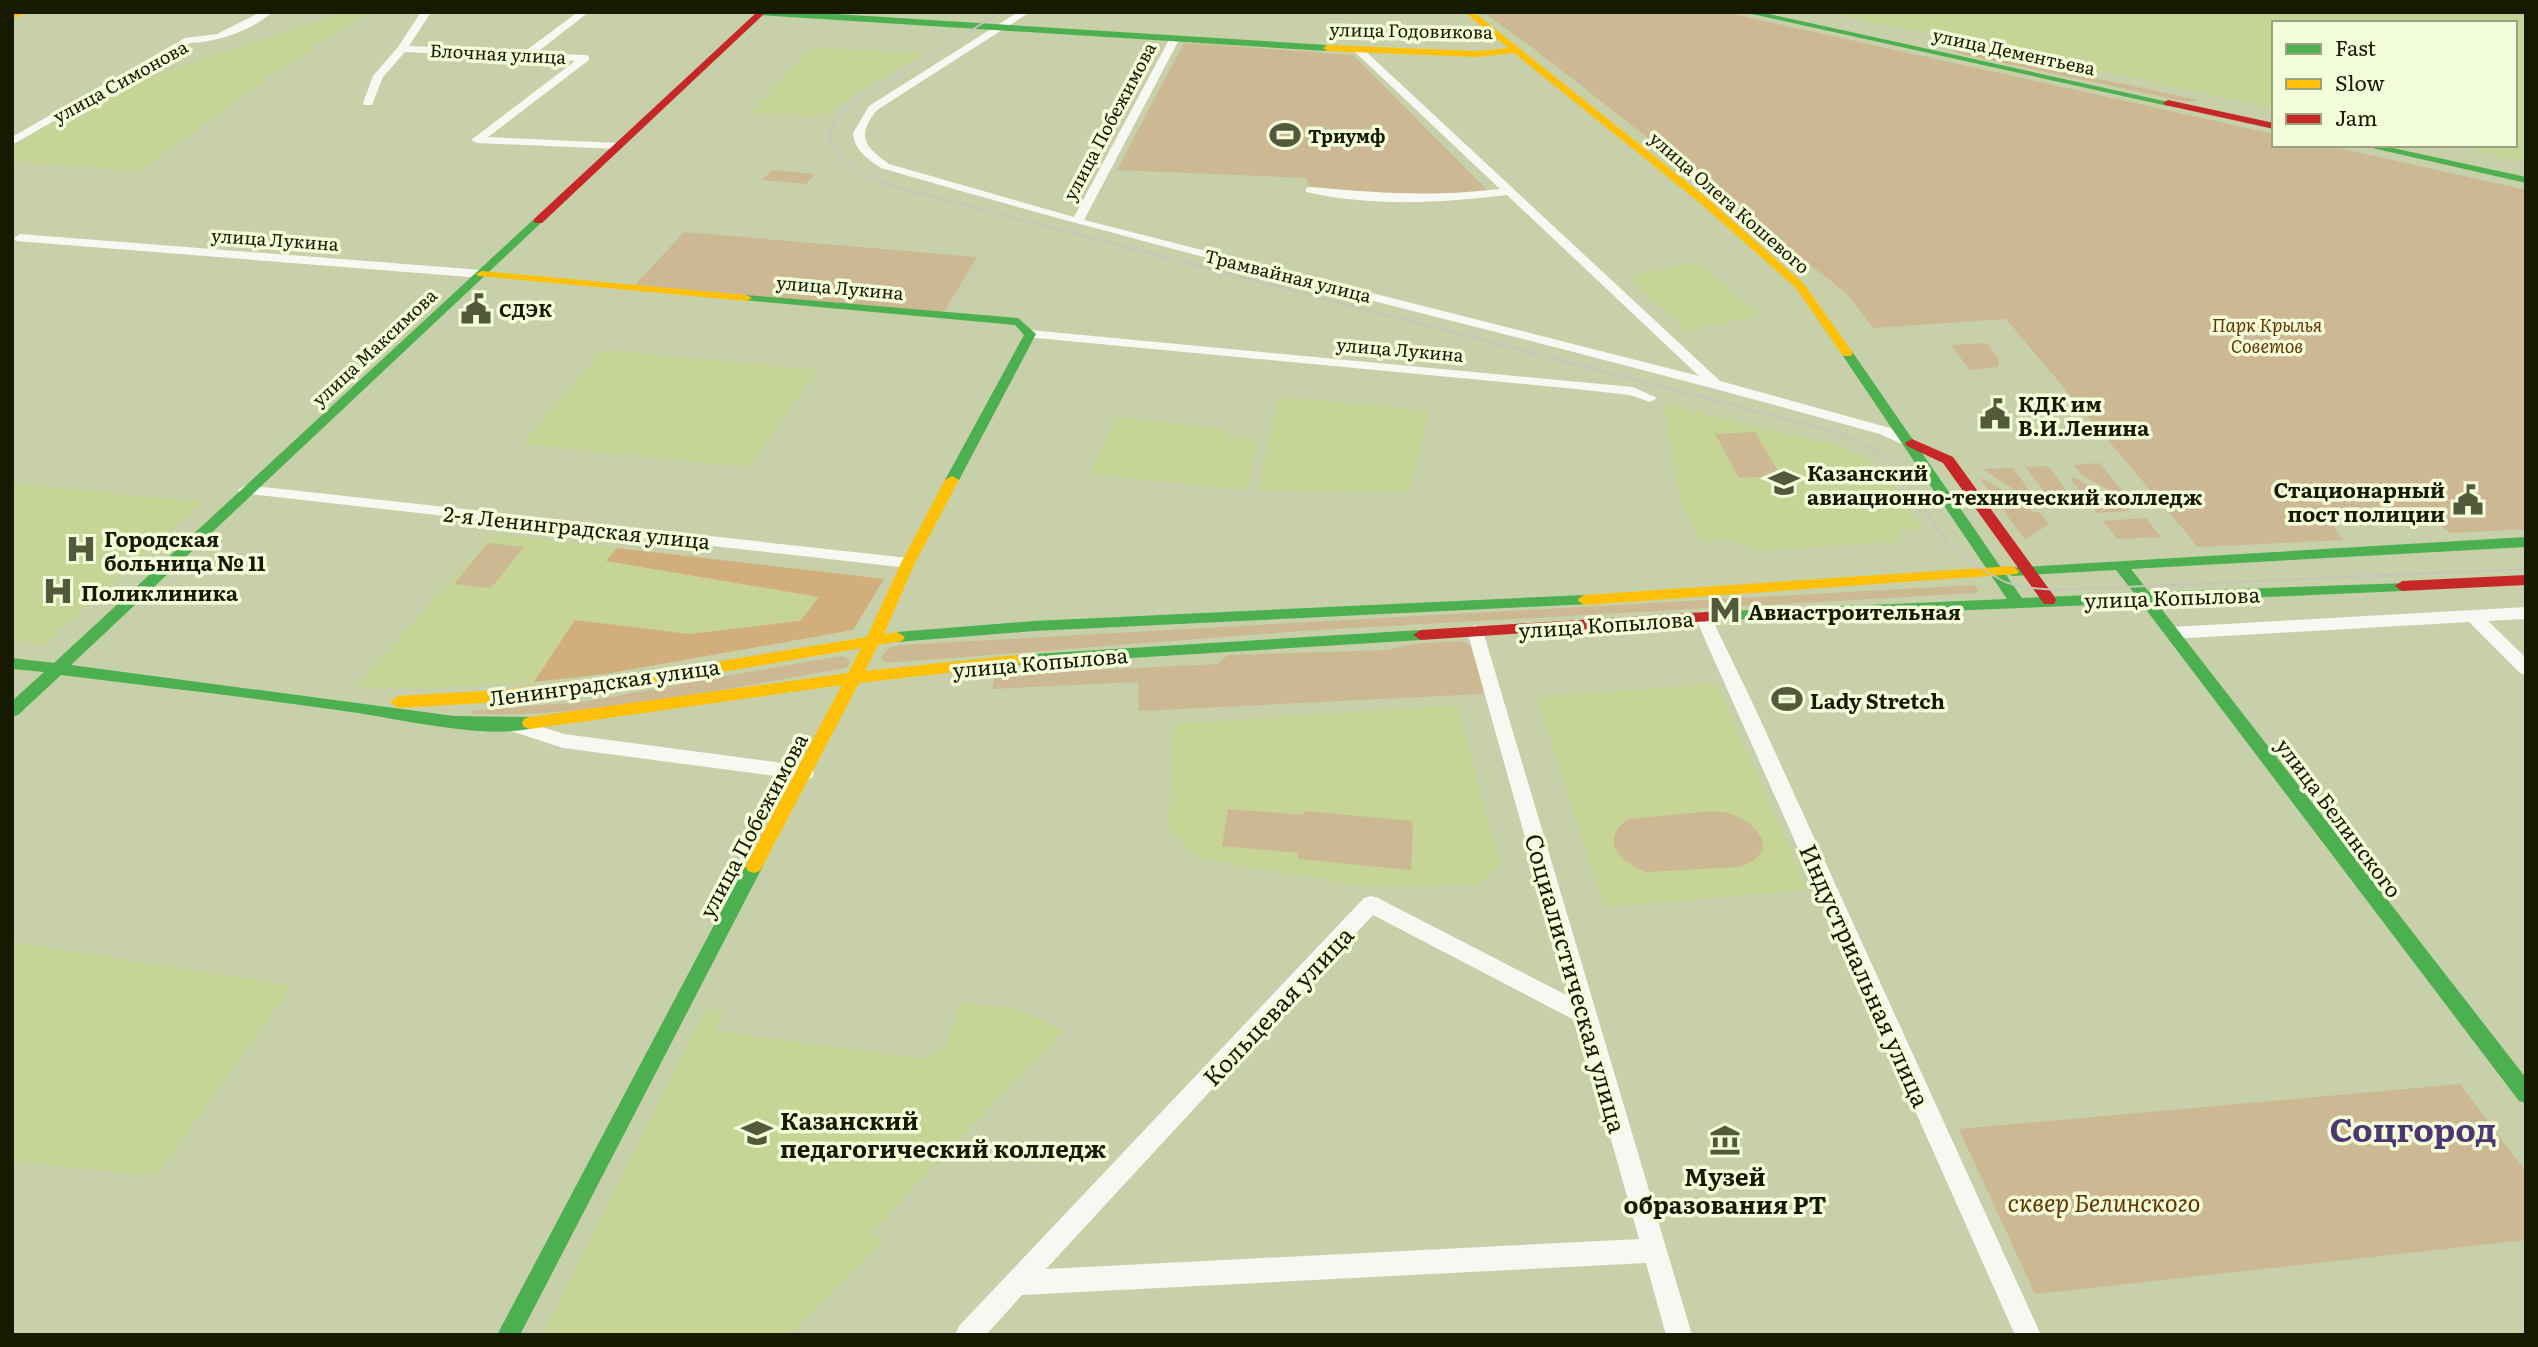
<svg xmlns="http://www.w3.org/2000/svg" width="2538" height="1347" font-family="Literata,serif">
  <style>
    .built { fill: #c6d496 }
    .green { fill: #ccb893 }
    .forest { fill: #d1ae7c }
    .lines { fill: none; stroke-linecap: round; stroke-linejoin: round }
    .street { fill: #f7f8f2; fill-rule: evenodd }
    .fast { fill: #4caf50; fill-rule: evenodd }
    .slow { fill: #ffc107; fill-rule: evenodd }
    .jam { fill: #c62828; fill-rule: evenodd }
    .tram { stroke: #c3c6ba; stroke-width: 2 }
    .labels { text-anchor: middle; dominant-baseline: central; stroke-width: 7; stroke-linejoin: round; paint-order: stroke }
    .far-street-label { font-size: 18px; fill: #151a00; stroke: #f4fdd9 }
    .far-poi-label { font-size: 18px; font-weight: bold; fill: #151a00; stroke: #f4fdd9; text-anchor: start }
    .far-park-label { font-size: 18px; font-style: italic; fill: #633504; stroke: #f4fdd9 }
    .poi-label { font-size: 21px; font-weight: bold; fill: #151a00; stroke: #f4fdd9; text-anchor: start }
    .street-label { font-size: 21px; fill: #151a00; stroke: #f4fdd9 }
    .near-street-label { font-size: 24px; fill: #151a00; stroke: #f4fdd9 }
    .near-poi-label { font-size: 24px; font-weight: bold; fill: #151a00; stroke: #f4fdd9; text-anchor: start }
    .near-park-label { font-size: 24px; font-style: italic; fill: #633504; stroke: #f4fdd9 }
    .near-district-label { font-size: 33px; font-weight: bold; fill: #4d3772; stroke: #f4fdd9 }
  </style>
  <rect width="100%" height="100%" fill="#c7d0a8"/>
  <path class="built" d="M345 12H369L279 70 139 171 12 161V147L104 92Z
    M1826 12H2526V162L2450 145H2515V23H2274V108Z
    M812 47 918 53 924 54 859 91 826 116 750 113Z
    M1698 262 1759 315 1686 331 1629 276Z
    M603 350 817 370 749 467 522 444Z
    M1278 397 1429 410 1409 492 1258 491Z
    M1664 404 1842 447 1870 461 1883 472 1922 529 1901 530 1898 537H1894L1897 542 1751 551 1748 546H1742L1733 540 1702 542 1679 495Z
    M1116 416 1229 430 1228 436 1257 440 1247 490 1091 474Z
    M12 483 202 502 45 644 12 640Z
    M492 534 884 579 853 630 605 674 534 682 439 688 356 687Z
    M1716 684 1808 890 1604 907 1537 697Z
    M1457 705 1500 865 1479 884 1370 887 1201 859 1169 830 1174 724Z
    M12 942 292 986 156 1176 12 1161Z
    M960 1003 1016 1008 1063 1031 872 1231 882 1242 790 1335H544L706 1008 724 1010 715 1031 919 1058 946 1048Z"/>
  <path class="green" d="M1483 12H1724L2274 134V145H2325L2526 190V529L2451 533 2432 520 2409 511 2374 507 2335 513 2331 523 2343 540 2198 547 2006 319 1873 328 1846 293 1533 48Z
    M1184 43 1353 55 1488 191 1426 197 1368 194 1309 186 1306 178 1117 170Z
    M1954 48 2198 100 2187 102 1957 53Z
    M772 170 815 174 806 184 762 180Z
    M684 232 977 257 943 313 635 285Z
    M1987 343 1999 360 1998 367 1970 370 1951 345Z
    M1755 432 1781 476 1739 478 1715 434Z
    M2100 463V464L2132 502 2083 476 2073 465Z
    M2048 466 2073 499 2050 500 2026 467Z
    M2013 468 2037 501H2031L1983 469Z
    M1979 477 2026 503 2032 512H2039L2049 524 2025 540Z
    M2070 478H2076L2130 511 2097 513Z
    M2146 518 2161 537 2118 539 2103 521Z
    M488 543 524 547 491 588 454 584Z
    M1974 585 1979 589 1976 593 1301 631 898 662H885L881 658 889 648 901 645Z
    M1461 641 1475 646 1486 681 1482 694 1139 711 1138 682 992 689 995 675 1217 664 1228 655 1387 650 1413 644Z
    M840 656 849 658V665L846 668C722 689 598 718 472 714V711L588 701Z
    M1228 809 1304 815V811L1413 821 1411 870 1298 859 1299 853 1222 846Z
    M1714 811C1753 813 1789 854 1737 867L1646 872C1621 863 1598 841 1628 819Z
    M2460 1084 2526 1172V1240L2035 1294 1959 1129Z"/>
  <path class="forest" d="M617 548 884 579 853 630 605 674 534 682 575 620 689 634 800 621 819 597 606 561Z"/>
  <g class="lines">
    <path class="street" d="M261 12H273C250 31 219 42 190 43L12 145V137L185 38 217 34Z
      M421 12H431L409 46 524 52 578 12H589L536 53 585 55 589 56V60L488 137 618 143 624 146 618 149 477 143 471 140 575 61 405 52 383 77 372 105H364L363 103 373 76 398 47Z
      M1018 12H1030L877 110C856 136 864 146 889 164L1074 217 1170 38 1178 36 1180 38 1084 220 1699 376 1507 195C1441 203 1372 207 1306 192V188L1310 187C1379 193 1431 197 1500 189L1353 50 1362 48 1720 381 1890 428 1918 443 1916 446H1906L1880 434C1548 341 1212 265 881 168 868 159 854 150 853 133L869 106Z
      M20 234 482 270 488 274 482 278 16 241 14 238Z
      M1030 330 1633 387 1657 398 1650 402 1630 395 1576 389 1025 337V331Z
      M246 485 908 558 916 563 908 568 241 493 238 490Z
      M2526 607V619L2488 621 2526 658V675L2520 673 2469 622 2172 639 2163 633 2172 627Z
      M1703 611 1711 617 1754 706 2041 1335H2015L1695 617Z
      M1475 625 1483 631 1692 1335H1666L1646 1263 1022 1295 986 1335H955L959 1326 1364 898 1371 896 1378 898 1570 997 1467 631ZM1373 915 1578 1022 1639 1239 1046 1269Z
      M517 719 564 734 805 766 812 768 814 773 812 778 805 780 563 748 511 731 508 726 511 721Z"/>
    <path class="fast" d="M756 12H804L1327 45 1331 48 1327 51 760 15Z
      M1743 12H1760L2173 103 2168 106Z
      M2359 145H2379L2526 177V183Z
      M534 219 543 221 71 665 454 716 530 717 536 719 538 723 536 727C490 741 400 719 351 712 255 698 158 687 61 675L18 715 12 717V701L44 672 12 669V658L54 663Z
      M746 295 1018 318 1036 334 959 480 952 484 945 480 1024 335 1015 325 742 300 740 298Z
      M1847 349 1851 350 2022 598 2134 593 2116 570 2012 576 2005 571 2007 568 2526 537V547L2131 569 2149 592 2407 583 2409 586 2407 589 2402 591 2156 602 2526 1078V1103L2519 1101 2141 603 1701 621 1698 617 1701 613 1706 612 2007 599 1841 353Z
      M1584 595 1589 596 1591 600 1589 604 1034 631 897 642 889 637 897 632 1034 621Z
      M1421 630 1429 635 1421 640 1017 665 1009 660 1017 655Z
      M754 859 760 861 763 866 520 1335H497L748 861Z"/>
    <path class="slow" d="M26 12 25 14 12 19V13Z
      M1464 12H1474L1708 199 1804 284 1853 353 1851 356H1843L1796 288 1700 203 1514 53 1477 57 1327 51 1323 48 1327 45 1477 51 1508 48Z
      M482 271 746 295 752 298 746 301 478 276 476 274Z
      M952 476 959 480 915 563 884 634 897 632 905 637 902 641 878 645 865 671 1017 655 1025 660 1017 665 859 683 760 871 754 873 748 871 745 866 842 685 530 729 524 727 522 723 524 719 530 717 848 673 861 648 642 686 500 702 398 708 390 702 398 696 500 690 642 674 867 637 901 563 945 480Z
      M2012 566 2019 571 2017 574 1584 605 1577 600 1584 595Z"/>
    <path class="jam" d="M757 12H766L542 223H534V219Z
      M2168 100 2274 123V129L2165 105 2163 103Z
      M1912 439 1953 457 2054 596 2056 600 2054 604H2044L1943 463 1907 446 1905 443Z
      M2526 575V585L2402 591 2395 586 2402 581Z
      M1706 612 1711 613 1714 617 1711 621 1421 640 1413 635 1421 630Z"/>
    <path class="tram" d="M1001 12 853 102 835 120 829 140C848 170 861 173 892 186L1840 433 1883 455 1895 467 1949 545 1971 563 2005 582 2022 587 2056 590 2526 569
      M12 14 17 12"/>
  </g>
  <defs>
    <g id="stadium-bare" transform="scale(2.415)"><path d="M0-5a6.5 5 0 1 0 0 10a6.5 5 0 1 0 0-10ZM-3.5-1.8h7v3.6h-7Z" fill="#535a3b" stroke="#f4fdd9" stroke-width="2.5" paint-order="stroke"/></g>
    <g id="civic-bare" transform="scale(2.415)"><path d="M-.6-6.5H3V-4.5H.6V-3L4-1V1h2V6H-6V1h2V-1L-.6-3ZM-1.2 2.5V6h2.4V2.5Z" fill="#535a3b" stroke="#f4fdd9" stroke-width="2.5" paint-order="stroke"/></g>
    <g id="university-bare" transform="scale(2.415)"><path d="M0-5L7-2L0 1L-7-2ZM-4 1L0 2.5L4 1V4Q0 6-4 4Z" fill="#535a3b" stroke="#f4fdd9" stroke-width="2.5" paint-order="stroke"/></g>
    <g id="hospital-bare" transform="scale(2.415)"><path d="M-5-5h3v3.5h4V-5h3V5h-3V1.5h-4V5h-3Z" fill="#535a3b" stroke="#f4fdd9" stroke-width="2.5" paint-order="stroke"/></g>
    <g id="metro-bare" transform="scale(2.415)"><path d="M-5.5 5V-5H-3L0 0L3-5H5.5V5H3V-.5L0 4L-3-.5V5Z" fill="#535a3b" stroke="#f4fdd9" stroke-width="2.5" paint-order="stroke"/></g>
    <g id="museum-bare" transform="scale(2.415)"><path d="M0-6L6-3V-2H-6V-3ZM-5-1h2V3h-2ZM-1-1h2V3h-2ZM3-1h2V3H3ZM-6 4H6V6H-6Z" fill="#535a3b" stroke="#f4fdd9" stroke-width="2.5" paint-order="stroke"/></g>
  </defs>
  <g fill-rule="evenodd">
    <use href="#stadium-bare" x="1285" y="135"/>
    <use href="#civic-bare" x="476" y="309"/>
    <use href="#civic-bare" x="1995" y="414"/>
    <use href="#university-bare" x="1784" y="483"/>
    <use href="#civic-bare" x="2468" y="500"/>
    <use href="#hospital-bare" x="81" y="549"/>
    <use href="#hospital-bare" x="58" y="591"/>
    <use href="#metro-bare" x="1725" y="610"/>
    <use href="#stadium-bare" x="1787" y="699"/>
    <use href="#university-bare" x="757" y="1133"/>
    <use href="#museum-bare" x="1725" y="1140"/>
  </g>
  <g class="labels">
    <g class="far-street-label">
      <text transform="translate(1411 30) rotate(1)">улица Годовикова</text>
      <text transform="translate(2014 51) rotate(12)">улица Дементьева</text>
      <text transform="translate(498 53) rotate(3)">Блочная улица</text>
      <text transform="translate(120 81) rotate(-29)">улица Симонова</text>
      <text transform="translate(1109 121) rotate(-62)">улица Побежимова</text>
      <text transform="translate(1730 202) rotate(41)">улица Олега Кошевого</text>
      <text transform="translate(275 239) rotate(4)">улица Лукина</text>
      <text transform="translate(1288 275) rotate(14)">Трамвайная улица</text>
      <text transform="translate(840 287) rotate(5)">улица Лукина</text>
      <text transform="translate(374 347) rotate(-43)">улица Максимова</text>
      <text transform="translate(1400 349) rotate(5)">улица Лукина</text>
    </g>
    <g class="far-poi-label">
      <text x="1308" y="135">Триумф</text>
      <text x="499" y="309">СДЭК</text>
    </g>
    <g class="far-park-label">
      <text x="2267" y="324">Парк Крылья<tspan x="2267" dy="21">Советов</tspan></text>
    </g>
    <g class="poi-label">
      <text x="2018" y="402">КДК им<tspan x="2018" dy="24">В.И.Ленина</tspan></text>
      <text x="1807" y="471">Казанский<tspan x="1807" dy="24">авиационно-технический колледж</tspan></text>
      <text x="2445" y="488" text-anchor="end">Стационарный<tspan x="2445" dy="24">пост полиции</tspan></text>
      <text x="104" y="537">Городская<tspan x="104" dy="24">больница № 11</tspan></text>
      <text x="81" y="591">Поликлиника</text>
      <text x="1748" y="610">Авиастроительная</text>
      <text x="1810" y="699">Lady Stretch</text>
    </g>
    <g class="street-label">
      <text transform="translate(577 526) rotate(6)">2-я Ленинградская улица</text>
      <text transform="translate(2172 596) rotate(-2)">улица Копылова</text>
      <text transform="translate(1606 623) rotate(-4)">улица Копылова</text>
      <text transform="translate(1040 661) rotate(-5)">улица Копылова</text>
      <text transform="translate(604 681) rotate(-8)">Ленинградская улица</text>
      <text transform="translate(2340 817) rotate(53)">улица Белинского</text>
      <text transform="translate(752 825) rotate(-62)">улица Побежимова</text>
    </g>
    <g class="near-street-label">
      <text transform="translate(1866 975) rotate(66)">Индустриальная улица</text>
      <text transform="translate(1577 983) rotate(74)">Социалистическая улица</text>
      <text transform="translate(1277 1005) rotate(-47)">Кольцевая улица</text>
    </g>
    <g class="near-poi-label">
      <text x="780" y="1119">Казанский<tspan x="780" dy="28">педагогический колледж</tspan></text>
      <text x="1725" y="1175" text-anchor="middle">Музей<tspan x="1725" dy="28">образования РТ</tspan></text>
    </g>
    <g class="near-park-label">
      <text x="2104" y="1201">сквер Белинского</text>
    </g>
    <g class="near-district-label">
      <text x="2413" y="1127">Соцгород</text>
    </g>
  </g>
  <rect width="2538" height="1347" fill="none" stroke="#151a00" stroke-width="28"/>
  <rect x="2272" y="21" width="245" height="126" fill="#f4fdd9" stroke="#9ba282" stroke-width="2"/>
  <rect x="2286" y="44" width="35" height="10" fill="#4caf50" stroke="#9ba282" stroke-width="2"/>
  <text x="2335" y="56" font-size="21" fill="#151a00">Fast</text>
  <rect x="2286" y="79" width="35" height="10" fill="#ffc107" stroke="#9ba282" stroke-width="2"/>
  <text x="2335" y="91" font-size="21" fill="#151a00">Slow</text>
  <rect x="2286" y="114" width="35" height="10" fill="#c62828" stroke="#9ba282" stroke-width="2"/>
  <text x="2335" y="126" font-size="21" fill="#151a00">Jam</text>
</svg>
